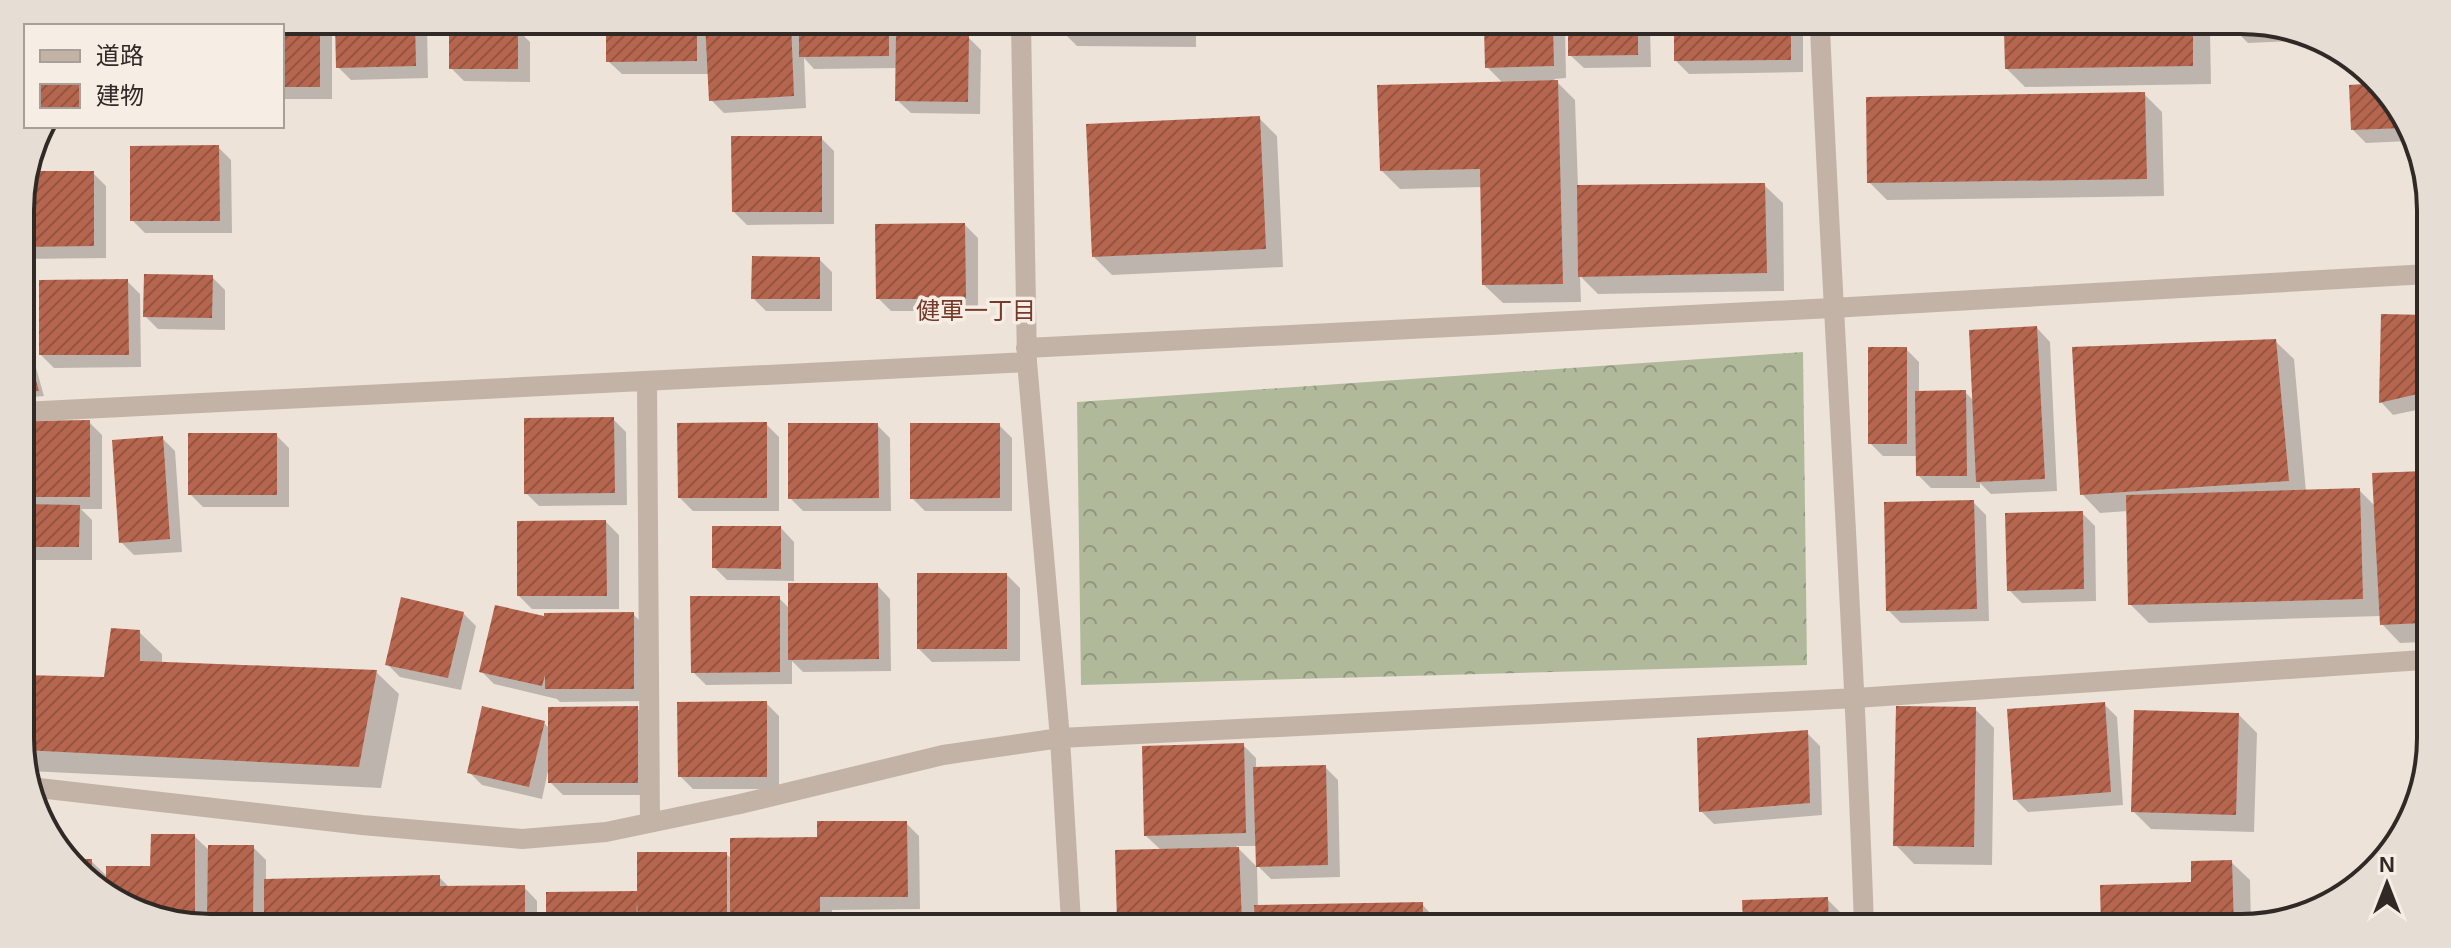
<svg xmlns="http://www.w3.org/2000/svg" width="2451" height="948" font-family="Helvetica,'Noto Sans JP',sans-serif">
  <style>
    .forest { fill: url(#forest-crowns) }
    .shadow { fill: #0003 }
    .building { fill: url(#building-hatch) }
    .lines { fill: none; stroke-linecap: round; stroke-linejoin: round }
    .minor { stroke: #c3b3a7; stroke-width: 20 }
    .labels { text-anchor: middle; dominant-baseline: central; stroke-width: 7; stroke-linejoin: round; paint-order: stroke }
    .neighbourhood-label { font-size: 24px; fill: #753a2a; stroke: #f6ede4 }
    .rim { fill: none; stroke: #312926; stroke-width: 4 }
  </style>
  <defs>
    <pattern id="forest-crowns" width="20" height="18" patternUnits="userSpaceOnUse" patternTransform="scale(2)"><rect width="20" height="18" fill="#b0ba9b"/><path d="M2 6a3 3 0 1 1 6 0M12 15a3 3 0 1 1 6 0" fill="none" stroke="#90977e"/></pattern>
    <pattern id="building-hatch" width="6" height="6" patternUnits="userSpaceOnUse" patternTransform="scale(2)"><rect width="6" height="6" fill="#b6664e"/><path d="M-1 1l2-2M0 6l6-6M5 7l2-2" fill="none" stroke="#955441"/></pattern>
  </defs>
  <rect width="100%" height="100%" fill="#ede3d9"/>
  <path class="forest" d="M1803 352 1807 665 1081 685 1077 402Z"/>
  <path class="shadow" d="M210 20H217L222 26H180Z
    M231 20 326 21 332 26V99H282V26H231Z
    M337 21H423L427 26 428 78 351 80 338 67Z
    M608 22 792 23 801 32V23H901V36L968 37 981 50 980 114 911 113 897 100 898 68 814 69 804 58 806 108 724 113 711 100 709 74H622L608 61Z
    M906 23 964 24 909 27Z
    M1065 24 1196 25V47L1077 46 1064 33Z
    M1259 25H1327V36L1269 35Z
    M1486 26 1565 27 1566 78 1554 79 1575 100 1578 187 1764 185 1783 203 1784 291 1598 294 1580 276 1581 302 1503 303 1484 285 1482 187 1400 189 1382 171 1503 83 1487 67Z
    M1570 27H1650L1651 67 1584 68 1570 55Z
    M1676 27 1803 28V72L1689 74 1676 61Z
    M517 29 530 42V82L464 81 451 68Z
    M2006 29 2210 30 2211 84 2025 87 2007 69Z
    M2235 30H2303L2317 40 2248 43Z
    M2384 85 2409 141 2366 143 2353 130 2351 87Z
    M2144 94 2162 112 2164 196 1887 200 1869 182Z
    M1259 118 1277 136 1283 267 1112 275 1094 257Z
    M821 138 834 151V224L747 225 734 212Z
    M218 147 231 160 232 233H145L132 220Z
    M27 173H93L106 186V258L21 259 20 197Z
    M965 225 978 238V311H891L878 298Z
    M819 259 832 272V311H766L753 298Z
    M212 277 225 290V330L158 329 145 316Z
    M127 281 140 294 141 367 54 368 41 355Z
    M2427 317 2426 408 2393 415 2381 402Z
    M2037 328 2050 342 2057 491 1991 494 1980 483V488H1931L1918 475V456H1883L1870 443 1906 349 1919 362V393L1965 392 1974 401Z
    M2275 341 2294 359 2306 492 2359 490 2376 507 2374 475 2425 473 2423 642 2400 643 2382 624 2381 616 2149 623 2130 604 2128 511 2100 513 2082 494Z
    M21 361H30L36 368 44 396 22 398Z
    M613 419 626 432 627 505 539 506 526 493Z
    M89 422 102 435V509H81L92 520V560H26L22 556V423Z
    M766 424 779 437V511H693L680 498Z
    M877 425 890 438 891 511H803L790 498Z
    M999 425 1012 438V511H925L912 498Z
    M276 435 289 448V507H203L190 494Z
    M162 438 175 451 182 552 134 555 121 542Z
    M1973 502 1986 515 1989 621 1901 623 1888 610Z
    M2082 513 2095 526 2096 601 2022 603 2009 590Z
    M606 522 619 535V609H532L519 596Z
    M781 528 794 542V581L727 580 714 567Z
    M1007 575 1020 588V661L932 662 919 649Z
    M877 585 890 599 891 671 803 672 792 661V684L706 685 693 672 779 598 790 609Z
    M463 613 476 626 461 690 400 677 387 664Z
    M633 614 646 627V701L560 702 557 699 494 684 481 671 546 618Z
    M139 632 162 654V664L376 672 399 694 381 788 29 771 24 765 23 677 106 679Z
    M766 703 779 716V789H693L680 776Z
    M2104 704 2117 717 2123 805 2028 812 2015 799Z
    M637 708 650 721 651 795H563L550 782 548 771 542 799 482 785 469 772 544 723 550 729Z
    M1975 709 1994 728 1992 865 1914 864 1896 845Z
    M2239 715 2257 733 2254 832 2151 829 2133 811Z
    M1807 733 1820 746 1822 815 1714 824 1701 811Z
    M1243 745 1256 758V769L1325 767 1338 780 1340 877 1271 879 1258 866 1257 846H1236L1257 867 1258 907 1422 904 1440 924 1119 922 1117 852 1162 851 1146 836Z
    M906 823 919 836 920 909 832 910V921L548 920 639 893 726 854 732 859Z
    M194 836 210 851 253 847 266 860V881L439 877 450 888 524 887 537 901V920L148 918 66 861H91L108 877 152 868Z
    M2231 862 2250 880 2251 928 2103 927 2193 884Z
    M1827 899 1840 912V926L1745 925 1744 902Z
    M2262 916H2284L2262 924Z"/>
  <path class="building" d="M229 20 320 21V87H282V26H229Z
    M335 21H415L416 66 336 68Z
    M606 22H697V61L606 62Z
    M705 22 791 23 794 96 709 101Z
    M799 23H889V56L799 57Z
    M1063 24 1184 25V35L1062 34Z
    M449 26 518 27V69H449Z
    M1484 26 1553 27 1554 66 1485 68Z
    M1568 27H1638V55L1568 56Z
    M1674 27 1791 28V60L1674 61Z
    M2004 29 2193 30V66L2005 69Z
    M896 34 969 35 968 102 895 101Z
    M1558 80 1563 284 1482 285 1480 169 1380 171 1377 85Z
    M2381 83 2404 128 2351 130 2349 85Z
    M2145 92 2147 179 1867 183 1866 97Z
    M1260 116 1266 249 1092 257 1086 124Z
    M731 136H822V212H732Z
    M219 145 220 221H130V146Z
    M28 171H94V246L21 247 20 197Z
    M1765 183 1767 273 1578 277 1577 185Z
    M965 223 966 299H876L875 224Z
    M752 256 820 257V299H751Z
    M144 274 213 275 212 318 143 317Z
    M128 279 129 355H39V280Z
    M2381 314 2428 315 2426 392 2379 403Z
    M2037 326 2045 479 1976 482 1969 330Z
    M2276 339 2289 481 2080 495 2072 347Z
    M1868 347H1907V444H1868Z
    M21 359H30L39 391 21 392Z
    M1966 390 1967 476H1916L1915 391Z
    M614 417 615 493 524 494V418Z
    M90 420V497H22V421Z
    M767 422V498H678L677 423Z
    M788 423H878L879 498 788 499Z
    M910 423H1000V498L910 499Z
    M188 433H277V495H188Z
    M163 436 170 539 119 543 112 440Z
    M2425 471 2423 623 2380 625 2372 473Z
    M2360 488 2363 599 2128 605 2126 495Z
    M1974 500 1977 609 1886 611 1884 502Z
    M22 504 80 505 79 547H22Z
    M2083 511 2084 589 2007 591 2005 513Z
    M606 520 607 596H517V521Z
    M712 526H781V569L712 568Z
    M917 573H1007V649H917Z
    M788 583H878L879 659 788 660Z
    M690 596H780V672L691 673Z
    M401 597 464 612 448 678 385 665Z
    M495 605 544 616V613L634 612V689H545V675L542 686 479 672Z
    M111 628 140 630V661L377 670 359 767 23 750V675L104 677Z
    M767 701V777H678L677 702Z
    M2105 702 2111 792 2013 800 2007 709Z
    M482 706 545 721 529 787 467 773Z
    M638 706V783H548V707Z
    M1896 706 1976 707 1974 847 1893 846Z
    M2134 710 2239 713 2236 815 2131 812Z
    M1808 730 1810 803 1699 812 1697 738Z
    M1244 743 1246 833 1144 836 1142 746Z
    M1326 765 1328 865 1256 867 1253 767Z
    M817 821H907L908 897H820V913L730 914V838L817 837Z
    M151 834H195V918H148L106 889V866H150Z
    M208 845H254L253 918H207Z
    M1239 847 1242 923 1117 922 1115 850Z
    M637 852H727V920H638L637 902 636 920H546V892L637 891Z
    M65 859H92V880L67 863Z
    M2232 860 2234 928 2101 927 2100 885 2191 882V861Z
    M440 875V886L525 885V920L264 918V879Z
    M1828 897 1829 926 1743 925 1742 900Z
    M1423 902V924L1255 923 1254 905Z
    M1729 921V925H1676V922Z"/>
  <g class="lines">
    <path class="minor" d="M1021 24 1027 362 1060 738 1071 922
      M1820 28C1833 327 1854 626 1864 926
      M1026 348 1832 308 2428 274
      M647 381 650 822
      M22 412 1027 362
      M30 787 362 825 522 839 606 832 740 804 943 755 1060 738 1856 698 2423 660"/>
  </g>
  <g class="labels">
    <g class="neighbourhood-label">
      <text x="976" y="310">健軍一丁目</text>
    </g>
  </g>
  <path d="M0 0H2451V948H0ZM210 34H2241A176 176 0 0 1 2417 210V738A176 176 0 0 1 2241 914H210A176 176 0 0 1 34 738V210A176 176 0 0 1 210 34Z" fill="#e6ddd5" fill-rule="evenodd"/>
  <path class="rim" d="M210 34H2241A176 176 0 0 1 2417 210V738A176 176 0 0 1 2241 914H210A176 176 0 0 1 34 738V210A176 176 0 0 1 210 34Z"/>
  <rect x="24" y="24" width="260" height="104" fill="#f6ede4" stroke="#a79f98" stroke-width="2"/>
  <rect x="40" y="50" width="40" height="12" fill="#c3b3a7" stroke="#a79f98" stroke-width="2"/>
  <text x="96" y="64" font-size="24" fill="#312926">道路</text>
  <rect x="40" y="84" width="40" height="24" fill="url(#building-hatch)" stroke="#a79f98" stroke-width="2"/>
  <text x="96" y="104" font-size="24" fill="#312926">建物</text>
  <g transform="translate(2387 884)" stroke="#f6ede4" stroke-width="6" paint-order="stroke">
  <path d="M0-6L14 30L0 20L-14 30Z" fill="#312926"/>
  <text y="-12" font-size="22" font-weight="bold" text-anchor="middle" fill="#312926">N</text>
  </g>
</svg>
